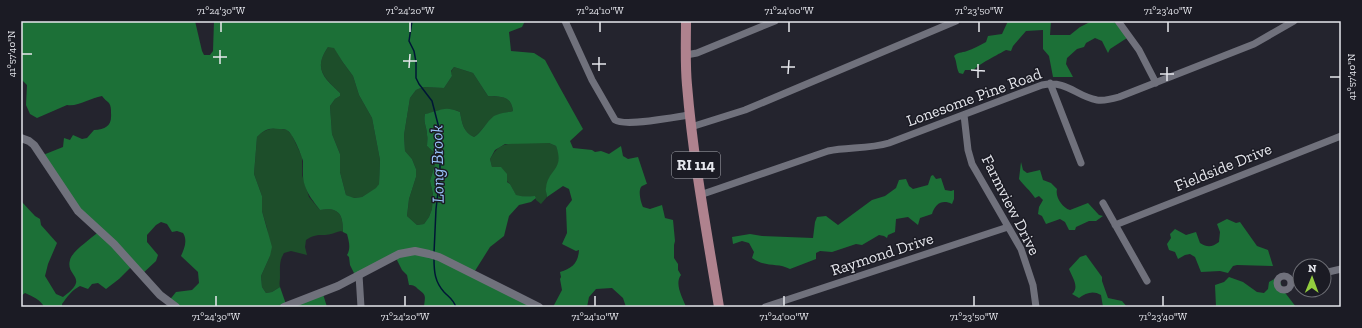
<svg xmlns="http://www.w3.org/2000/svg" width="1362" height="328" font-family="'Zilla Slab',serif">
  <style>
    .green { fill: #1d4e2a }
    .forest { fill: #1c7037; fill-rule: evenodd }
    .lines { fill: none; stroke-linecap: round; stroke-linejoin: round }
    .stream { stroke: #001636; stroke-width: 1.5 }
    .minor { stroke: #70717c; stroke-width: 7 }
    .tertiary { stroke: #70717c; stroke-width: 8 }
    .primary { stroke: #af828e; stroke-width: 10 }
    .ticks { fill: none; stroke: #e6e7ed; stroke-width: 1.5 }
    .labels { text-anchor: middle; dominant-baseline: central; stroke-width: 3; stroke-linejoin: round; paint-order: stroke }
    .shield { fill: #1b1b24; stroke: #a9aab1; stroke-width: 1 }
    .shield-label { font-size: 15px; font-weight: bold; fill: #e6e7ed }
    .street-label { font-size: 16px; fill: #e6e7ed; stroke: #1b1b24 }
    .water-label { font-size: 17px; font-style: italic; fill: #99c3f9; stroke: #1b1b24 }
    .neatline { fill: none; stroke: #e6e7ed; stroke-width: 1.5 }
    .ticks-label { font-size: 10px; text-anchor: middle; fill: #e6e7ed }
  </style>
  <rect width="100%" height="100%" fill="#24242e"/>
  <path class="green" d="M328 47H334L342 61 353 76 359 95 372 118 380 160 379 184 377 188 362 197 353 198 346 195 340 172V154L332 134 330 106 335 99 340 96V93C324 77 313 69 328 47Z
    M454 67 473 73 488 96C501 97 511 95 513 111 508 113 502 113 497 115 487 120 483 131 474 137 463 132 462 123 460 112 445 105 439 112 425 114 423 123 427 127 427 135 428 139 427 142 427 146L436 153 435 164 430 181 433 194 432 209 429 217 424 224 417 225 407 216 409 199 416 177V169L412 159 405 151 404 135 410 98 416 90 423 87 444 88 452 76 451 72Z
    M276 128 287 130 292 135 302 157V175L309 197 320 210C339 207 343 214 343 232L341 231C336 232 330 235 325 235 316 235 314 235 306 240L305 247 307 255 291 251 284 253C279 261 280 267 280 277 280 281 279 283 280 287L272 292 266 293 262 287 261 276 270 256 267 228 262 211V196L254 174 257 137C262 131 268 129 276 128Z
    M517 143H549L556 146 560 156 557 168 550 177 546 188 547 197 541 204 536 200 535 196C528 196 522 197 516 196L510 184 492 167 490 159C498 145 503 144 517 143Z"/>
  <path class="forest" d="M21 21H195L202 51 204 55H210L213 51 214 21H525L522 27 509 32 511 51 534 53 545 60 559 86 583 129 570 141 573 148 592 150 595 152 601 151 609 154 621 146 623 156 628 159 638 157 647 184C646 184 642 186 641 187 638 192 641 203 643 207L650 209 662 205 665 218 673 220 675 241 674 245V258L678 264V270L681 275C674 284 683 298 686 307H626L623 298 612 288 596 289 589 297 587 307H553L562 290 560 279 561 277 560 272C572 268 578 264 579 250L576 251 562 244 567 233 566 208 572 200 569 189 563 186 547 197C547 194 545 190 546 188 548 169 565 170 556 146L549 143 505 144 495 150 490 159 492 167H501L507 174V182L510 184 516 195C522 197 528 196 535 196L536 198 531 202 519 205 509 216 504 236 490 247 473 274 537 307H424C425 295 427 296 418 289 415 286 414 285 409 285L407 275 402 270 396 258 356 277 350 265 349 257 347 255C351 248 349 242 347 234L343 232C343 214 339 207 320 210 314 202 308 195 305 186 302 178 303 170 303 161 302 156 293 134 288 131 286 129 282 129 279 129 270 127 263 130 257 137L254 174 262 196V211L272 247 270 256 261 276 262 287 266 293 272 292 280 287 287 307 323 294 327 307H175L168 302 176 292 192 290 199 283 198 272 181 256C184 249 188 241 183 233L177 231 172 232 167 224 161 222 156 225 147 235V242L158 255 156 261 141 275 132 266 119 279 106 289 98 283 92 284 88 289 80 286C72 290 67 297 62 304V307H44C41 300 32 296 25 293L21 296V201L35 216 40 219 41 225 57 243 48 264 45 276 56 294 63 297C91 277 65 277 70 260 72 251 91 239 98 232L79 212 43 155 63 147 64 138 70 140 73 135 82 139 87 138 94 130C106 129 112 126 111 113 111 109 111 106 109 103 107 101 104 99 102 96 90 98 78 107 67 105L37 118 30 114 26 105 27 85 21 79ZM328 47 334 48 342 61 353 76 359 95 372 118 380 160 379 184 376 188 362 197 354 198 346 195 340 172V154L332 134 330 106 335 99 340 96V93C324 78 313 69 328 47ZM454 67 473 73 488 96C501 97 511 95 513 111 507 113 499 113 494 116 486 122 482 132 474 137 463 132 462 123 460 112 444 105 440 111 425 114 423 123 427 127 427 135 428 139 427 142 427 146L436 154 435 164 430 181 433 194 432 209 429 217 424 224 417 225 407 216 409 199 416 177V169L412 159 405 151 404 135 410 98 416 90 423 87 444 88 452 76 451 71Z
    M1008 21H1051L1050 35H1070L1080 27 1092 21H1111L1117 24 1127 38 1110 49 1108 53 1102 41 1095 38 1086 43 1084 47 1077 49 1067 58 1066 64 1073 77H1053L1049 56 1043 49V30L1026 31 1013 46 1011 51 1006 50C999 54 977 65 974 70H965L963 74 959 73C956 67 957 62 954 56 958 52 961 53 967 51 973 49 980 45 986 42L988 36 1002 34Z
    M1021 162 1023 170 1027 173 1040 170 1043 180 1051 183 1057 189C1055 197 1062 207 1070 210L1088 203 1099 215 1103 216 1096 221H1089L1076 227 1075 230H1069L1065 222 1060 219 1046 224 1042 216 1038 214 1039 207 1043 200 1039 196 1035 198C1030 190 1024 186 1019 179Z
    M933 175 936 179 941 178 945 190 951 191 954 190V199L952 204C942 199 935 204 932 214L920 218 918 225 908 217 896 219 895 232 888 235 887 238 884 236 879 235 862 245 856 244 832 252 820 251 816 253V259L790 269C777 262 766 268 752 258L754 252 749 243 742 241 733 244 732 237 750 234 762 236 813 238 815 222 817 217 826 216 838 225 872 200 885 196 896 188 899 180 906 179 909 186 913 189 928 185 931 176Z
    M1227 219 1236 223 1240 222 1257 246 1268 250 1273 266 1237 265 1233 266 1228 273 1220 271 1201 272 1195 257 1190 254 1185 255 1178 259 1175 252 1169 250 1167 244 1171 238 1170 234 1175 229 1186 235 1196 232 1200 243C1208 248 1212 247 1219 242L1220 232 1217 224Z
    M1086 255 1102 277V281L1108 298 1122 301 1127 307H1103L1101 295C1093 290 1086 293 1079 298L1072 294C1080 287 1072 277 1069 269L1080 257Z
    M1229 277 1243 282 1257 292 1264 293 1268 289 1269 282 1276 278 1280 281 1283 290 1296 307H1216L1215 285 1224 282Z"/>
  <g class="lines">
    <path class="stream" d="M412 21 409 41 414 51 416 62V78L419 84 432 101 440 132V175L436 209 434 253
      M434 259C434 272 435 282 444 292 450 298 453 299 456 307"/>
    <path class="minor" d="M565 21 592 80 615 120C625 127 675 117 689 115
      M1118 21 1139 50 1156 83
      M686 55 697 53 775 21
      M1050 83 1081 163
      M964 115 968 150 972 164 1021 249 1033 285 1036 307
      M691 127 745 110 956 21
      M700 195 828 151C848 147 869 149 889 143L1042 85C1068 80 1075 96 1097 100 1104 101 1112 99 1119 97L1254 44 1294 21
      M1103 203 1147 281
      M1115 225 1341 136
      M1324 273 1341 269
      M359 275 361 307
      M1277 283a7 7 0 1 1 14 0a7 7 0 1 1-14 0Z
      M1291 281 1300 279
      M765 307 1008 227"/>
    <path class="tertiary" d="M21 138 29 141 34 145 78 211 114 244 160 295 176 307
      M284 307 338 286 399 254 415 251 429 254 439 257 539 307"/>
    <path class="primary" d="M686 21C686 42 685 64 687 85 693 159 707 233 719 307"/>
  </g>
  <path class="ticks" d="M221 32V22M410 32V22M600 32V22M789 32V22M979 32V22M1168 32V22M22 54H32M213 57H227M403 61H417M220 64V50M592 64H606M781 67H795M409 68 410 54M971 70 985 71M599 71V57M788 74 789 60M1160 74H1174M1330 77H1340M978 78V64M1167 81V67M216 306V296M405 306V296M595 306V296M784 306V296M974 306V296M1163 306V296"/>
  <g class="labels">
    <rect class="shield" x="672" y="152" width="48" height="26" rx="3"/>
    <g class="shield-label">
      <text x="696" y="165">RI 114</text>
    </g>
    <g class="street-label">
      <text transform="translate(974 97) rotate(-20)">Lonesome Pine Road</text>
      <text transform="translate(1223 167) rotate(-22)">Fieldside Drive</text>
      <text transform="translate(1011 205) rotate(63)">Farmview Drive</text>
      <text transform="translate(882 254) rotate(-18)">Raymond Drive</text>
    </g>
    <g class="water-label">
      <text transform="translate(437 164) rotate(-91)">Long Brook</text>
    </g>
  </g>
  <rect width="1362" height="328" fill="none" stroke="#1b1b24" stroke-width="44"/>
  <g transform="translate(1312 278) rotate(1)"><circle r="19" fill="#1b1b24" stroke="#6c6d74"/>
  <path d="M0-3L7 15L0 10L-7 15Z" fill="#93cd3e"/>
  <text y="-6" font-size="11" font-weight="bold" text-anchor="middle" fill="#e6e7ed">N</text>
  </g>
  <rect x="22" y="22" width="1318" height="284" class="neatline"/>
  <g class="ticks-label">
    <text x="221" y="14">71°24'30"W</text>
    <text x="410" y="14">71°24'20"W</text>
    <text x="600" y="14">71°24'10"W</text>
    <text x="789" y="14">71°24'00"W</text>
    <text x="979" y="14">71°23'50"W</text>
    <text x="1168" y="14">71°23'40"W</text>
    <text transform="translate(11 54) rotate(-90)" y="4">41°57'40"N</text>
    <text transform="translate(1351 77) rotate(-90)" y="4">41°57'40"N</text>
    <text x="216" y="320">71°24'30"W</text>
    <text x="405" y="320">71°24'20"W</text>
    <text x="595" y="320">71°24'10"W</text>
    <text x="784" y="320">71°24'00"W</text>
    <text x="974" y="320">71°23'50"W</text>
    <text x="1163" y="320">71°23'40"W</text>
  </g>
</svg>
